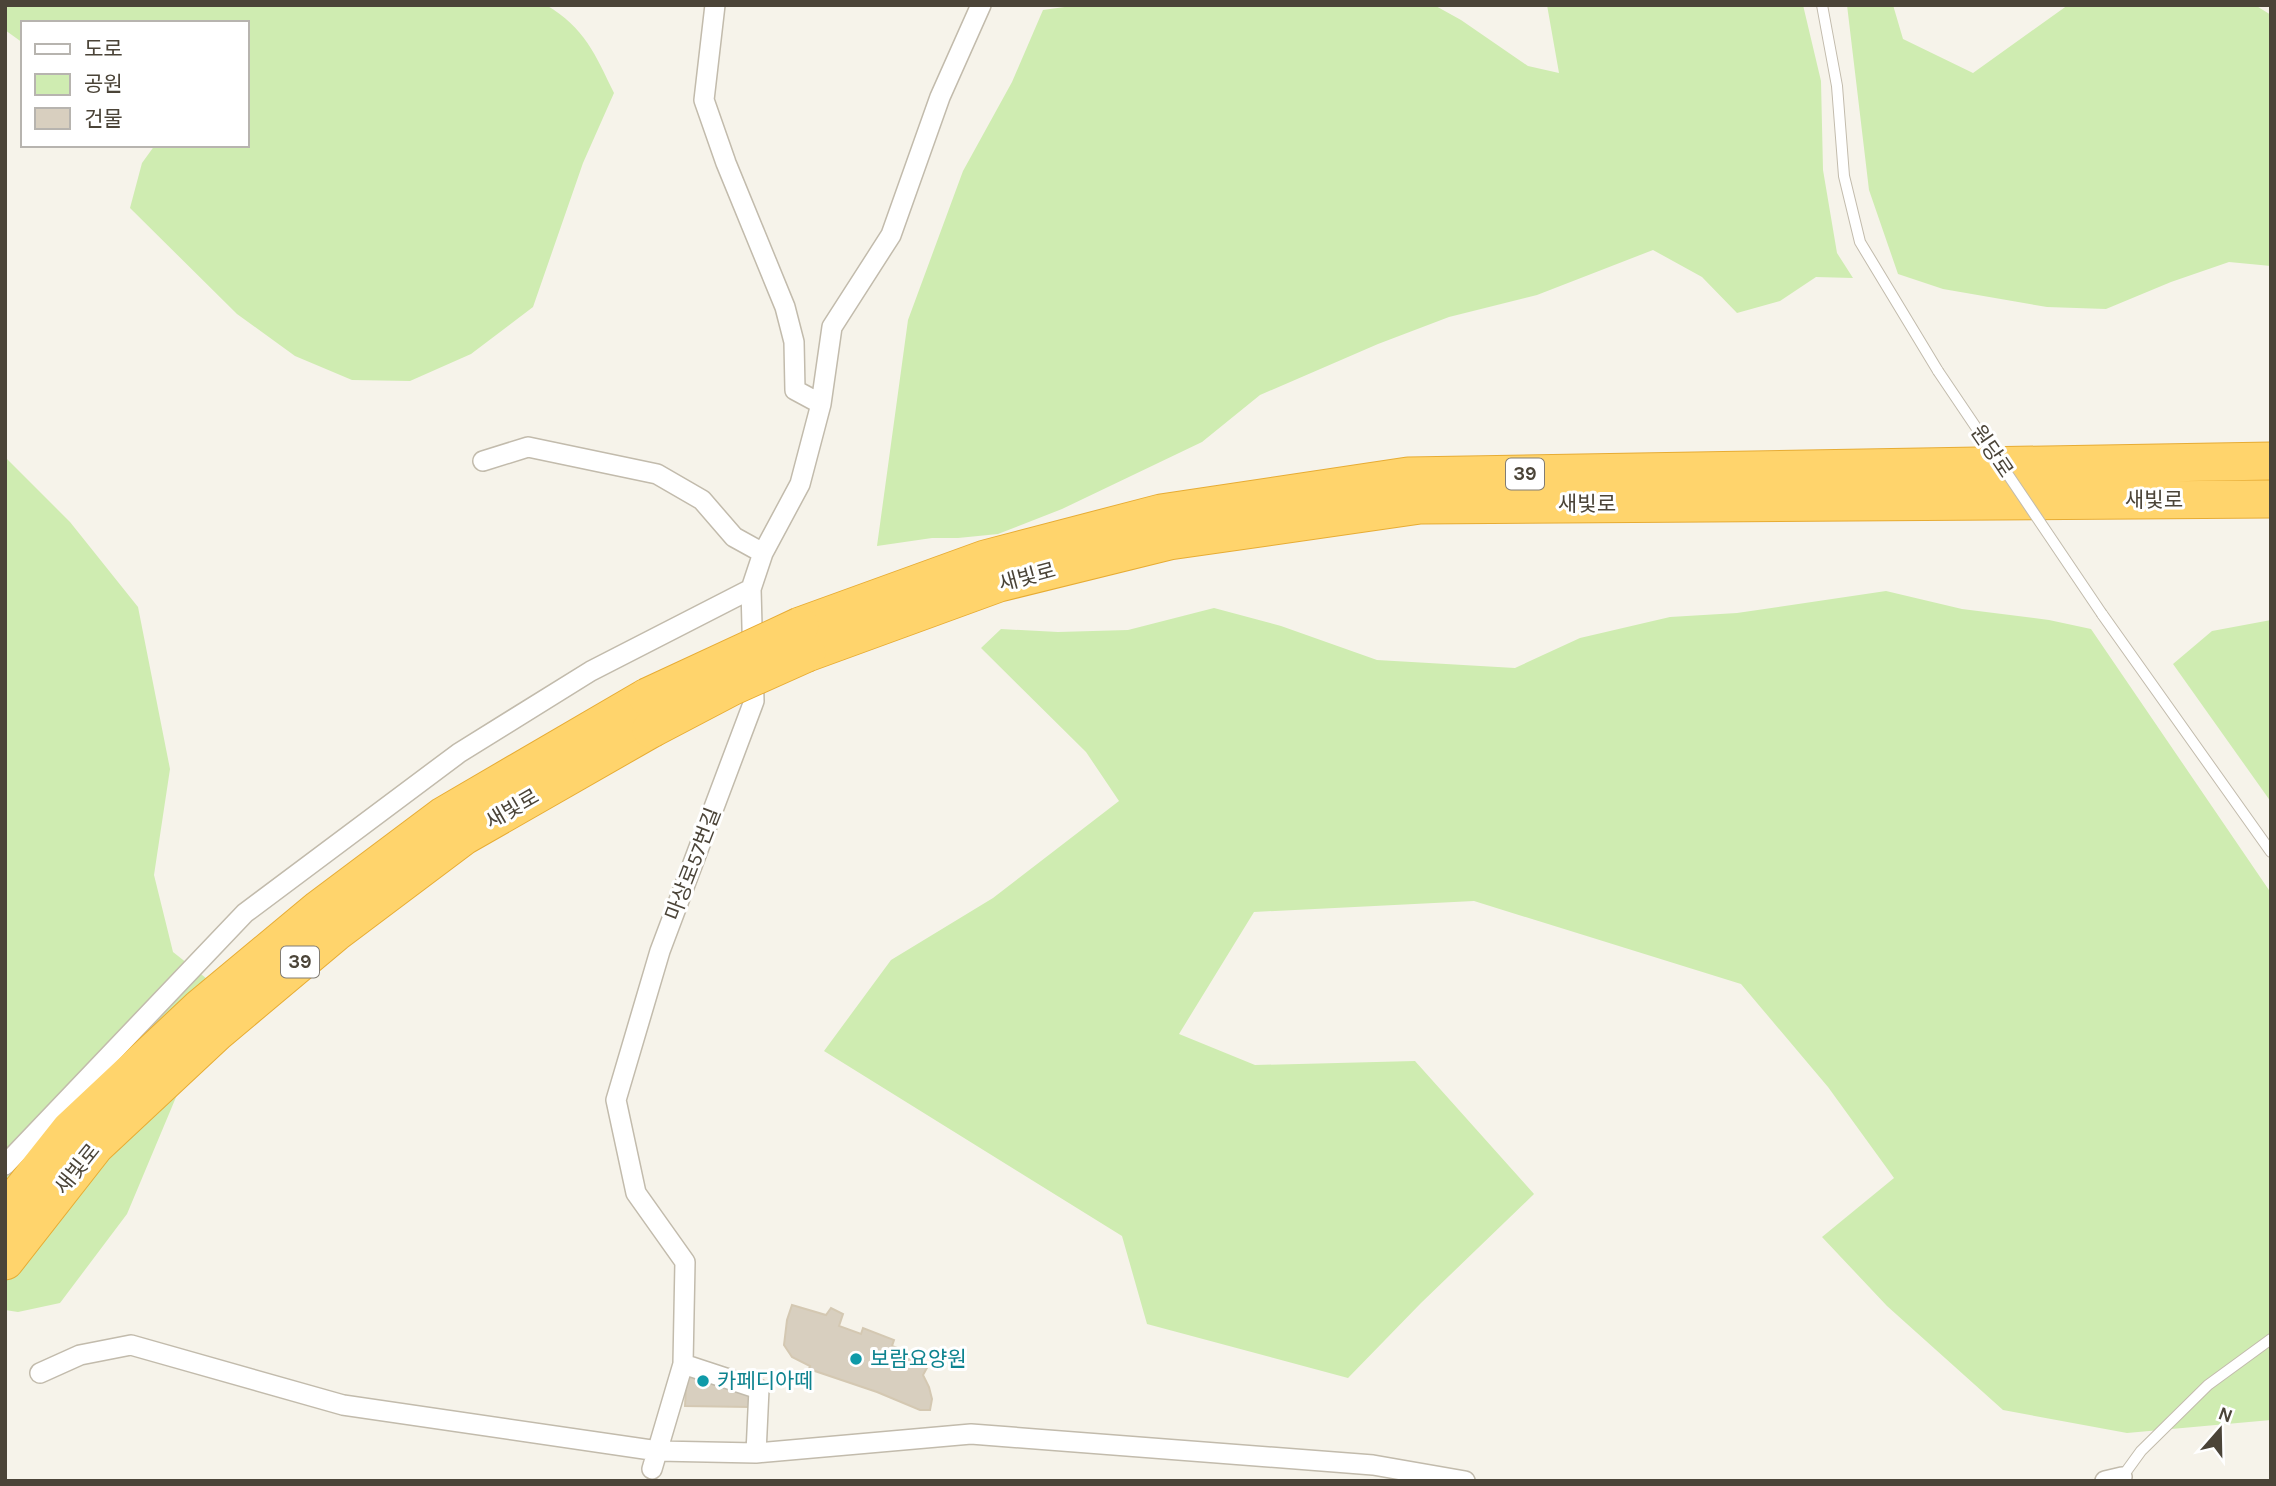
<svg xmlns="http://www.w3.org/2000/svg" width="2276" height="1486" font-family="Karla,'Noto Sans KR',sans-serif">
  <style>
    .green { fill: #cfecb1 }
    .building { fill: #d8cfbf; stroke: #d4c8b2; stroke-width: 2 }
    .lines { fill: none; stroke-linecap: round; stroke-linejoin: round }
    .lane-casing { stroke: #c2bbac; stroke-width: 12 }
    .street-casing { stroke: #c2bbac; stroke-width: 22 }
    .highway-casing { stroke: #e7ac34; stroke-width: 39 }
    .lane { stroke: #fff; stroke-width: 10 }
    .street { stroke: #fff; stroke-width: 19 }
    .highway { stroke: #ffd46c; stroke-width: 37 }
    .lane-bridge-casing { stroke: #c2bbac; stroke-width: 12; stroke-linecap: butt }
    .highway-bridge-casing { stroke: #e7ac34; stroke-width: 39; stroke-linecap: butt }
    .lane-bridge { stroke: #fff; stroke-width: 10 }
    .highway-bridge { stroke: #ffd46c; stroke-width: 37 }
    .culture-dot { fill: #0f9aa8; stroke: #fff; stroke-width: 2.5 }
    .labels { text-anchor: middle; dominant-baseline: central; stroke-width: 6; stroke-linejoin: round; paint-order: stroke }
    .shield { fill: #fff; stroke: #817c74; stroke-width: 2 }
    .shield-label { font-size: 19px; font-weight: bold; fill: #4b4438 }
    .street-label { font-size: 21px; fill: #4b4438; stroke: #fff }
    .culture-label { font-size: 21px; fill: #0d838f; stroke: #fff; text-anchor: start }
  </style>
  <rect width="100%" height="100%" fill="#f6f3ea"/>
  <path class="green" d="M5 5H546C585 28 595 54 614 93L583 163 533 307 471 354 410 381 352 380 295 356 237 314 130 208 142 163 155 145H247V23H23V43L5 30Z
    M1079 5H1434L1461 20 1528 66 1559 73 1547 5H1803L1821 81 1823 170 1837 253 1853 278 1816 277 1780 301 1737 313 1702 277 1653 250 1537 295 1449 317 1378 344 1260 395 1202 442 1062 509 998 534 958 538H932L877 546 908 320 963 171 1012 82 1043 10Z
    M1847 5H1893L1903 39 1973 73 2068 5H2255L2271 15V266L2229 262 2171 282 2106 309 2047 307 1943 289 1898 274 1869 190Z
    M5 457 70 522 138 607 170 769 154 875 173 952 221 990 127 1214 60 1303 18 1312 5 1310Z
    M1886 591 1962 609 2049 620 2091 629 2271 893V1420L2127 1433 2003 1410 1887 1306 1822 1237 1894 1178 1828 1087 1741 984 1474 901 1254 912 1179 1034 1255 1065 1415 1061 1534 1194 1421 1303 1348 1378 1147 1324 1122 1236 824 1051 891 960 993 898 1119 801 1086 752 981 648 1001 629 1058 632 1128 630 1214 608 1281 626 1377 660 1515 668 1580 638 1670 617 1737 613Z
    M2271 620V802L2173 664 2212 631Z"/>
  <path class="building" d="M792 1305 826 1315 831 1308 843 1314 839 1326 861 1334 863 1328 894 1340 892 1346 915 1355V1361L928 1366 923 1375 929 1387 932 1399 930 1410H920L877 1392 809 1369 810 1366 792 1357 784 1345 787 1320Z
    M687 1370 751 1393 749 1407 685 1406Z"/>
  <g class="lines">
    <g class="lane-casing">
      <path id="lane" d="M1822 5 1837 86 1844 176 1860 242 1938 371
        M2102 614 2271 852
        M2120 1480 2141 1451 2208 1385 2271 1339"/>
    </g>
    <g class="street-casing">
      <path id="street" d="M715 5 704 100 726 163 785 307 794 342 795 390 821 404
        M483 461 528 447 657 474 702 500 734 537 763 553
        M5 1165 245 913 459 753 591 671 751 589
        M683 1364 759 1389 756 1453
        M40 1373 80 1355 131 1345 343 1405 658 1451 756 1453 971 1434 1373 1465 1465 1481
        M652 1469 683 1364 685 1262 636 1193 616 1100 660 951 754 701 751 589 763 553 800 484 821 404 832 327 891 235 940 97 981 5
        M2105 1481 2122 1477"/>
    </g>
    <g class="highway-casing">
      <path id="highway" d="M800 626 985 559 1161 513 1408 476 2271 461
        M807 653 999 583 1169 541 1420 505 2271 499
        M5 1212 70 1130 200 1008 319 909 443 816 647 697
        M5 1261 95 1146 217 1032 335 933 464 836 651 729"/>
    </g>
    <use href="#lane" class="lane"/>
    <use href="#street" class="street"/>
    <use href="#highway" class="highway"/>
    <g class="lane-bridge-casing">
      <path id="lane-bridge" d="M1938 371 2102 614"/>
    </g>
    <g class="highway-bridge-casing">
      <path id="highway-bridge" d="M647 697 800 626
        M651 729 731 687 807 653"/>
    </g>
    <use href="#lane-bridge" class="lane-bridge"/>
    <use href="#highway-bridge" class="highway-bridge"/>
  </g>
  <g class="culture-dot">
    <circle cx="856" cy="1359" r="7"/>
    <circle cx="703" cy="1381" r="7"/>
  </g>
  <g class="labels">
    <g class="shield">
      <rect x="1506" y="458.5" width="38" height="31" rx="5"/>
      <rect x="281" y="946.5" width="38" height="31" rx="5"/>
    </g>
    <g class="shield-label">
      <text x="1525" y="474">39</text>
      <text x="300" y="962">39</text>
    </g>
    <g class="street-label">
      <text transform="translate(1992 451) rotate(56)">원당로</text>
      <text x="2154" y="500">새빛로</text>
      <text x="1587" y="504">새빛로</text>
      <text transform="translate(1027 577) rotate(-15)">새빛로</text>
      <text transform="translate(512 809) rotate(-30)">새빛로</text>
      <text transform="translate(693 864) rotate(-69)">마상로57번길</text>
      <text transform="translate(77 1169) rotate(-51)">새빛로</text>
    </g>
    <g class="culture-label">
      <text x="870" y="1359">보람요양원</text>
      <text x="717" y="1381">카페디아떼</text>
    </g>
  </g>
  <rect width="2276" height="1486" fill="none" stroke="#4b4438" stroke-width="14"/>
  <rect x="21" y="21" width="228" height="126" fill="#ffffff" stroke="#b7b4af" stroke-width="2"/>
  <rect x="35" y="44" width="35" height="10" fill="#ffffff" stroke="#b7b4af" stroke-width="2"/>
  <text x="84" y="56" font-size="21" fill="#4b4438">도로</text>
  <rect x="35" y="74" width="35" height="21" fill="#cfecb1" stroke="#b7b4af" stroke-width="2"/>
  <text x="84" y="91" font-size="21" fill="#4b4438">공원</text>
  <rect x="35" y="108" width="35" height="21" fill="#d8cfbf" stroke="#b7b4af" stroke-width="2"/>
  <text x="84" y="126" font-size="21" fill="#4b4438">건물</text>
  <g transform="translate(2220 1430) rotate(20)" stroke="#ffffff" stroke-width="5" paint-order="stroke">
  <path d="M0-5L12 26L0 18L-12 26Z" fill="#4b4438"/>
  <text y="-10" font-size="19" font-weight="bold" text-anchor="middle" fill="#4b4438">N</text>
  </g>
</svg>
